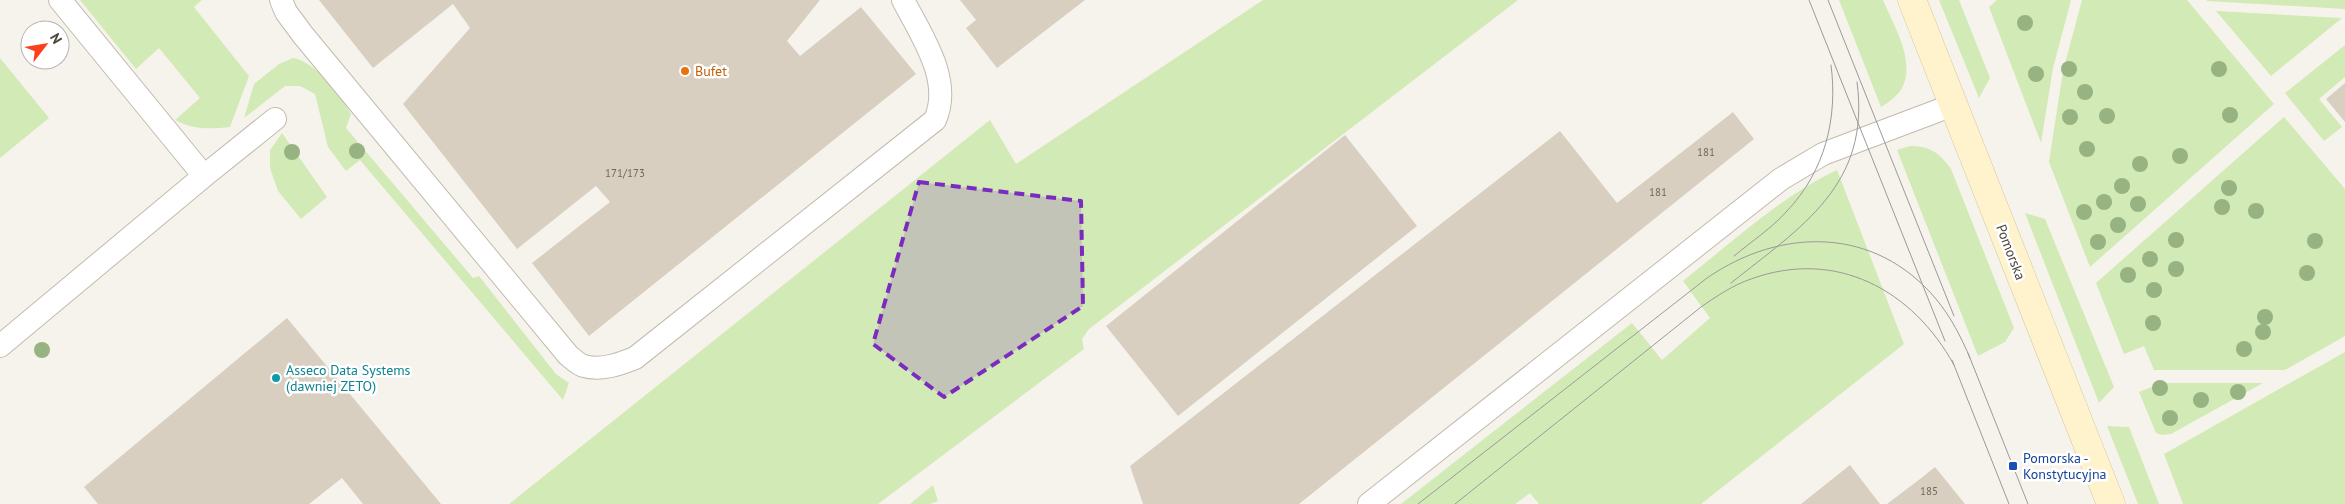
<svg xmlns="http://www.w3.org/2000/svg" width="2345" height="504" font-family="'PT Sans',sans-serif">
  <style>
    .green { fill: #d2eab5 }
    .building { fill: #d8cfc1 }
    .lines { fill: none; stroke-linecap: round; stroke-linejoin: round }
    .lane-casing { stroke: #c2bbae; stroke-width: 24 }
    .secondary-casing { stroke: #d6c79b; stroke-width: 29 }
    .lane { stroke: #fff; stroke-width: 22 }
    .secondary { stroke: #fff3cd; stroke-width: 28 }
    .tram { stroke: #9a9a9a; stroke-width: 1 }
    .tree { fill: #97b381 }
    .marked { fill: #7b2cbf; fill-opacity: 0.2; stroke: #7b2cbf; stroke-width: 4; stroke-dasharray: 10 6; stroke-linejoin: round }
    .food-dot { fill: #e8710a; stroke: #fff; stroke-width: 2 }
    .culture-dot { fill: #0f9aa8; stroke: #fff; stroke-width: 2 }
    .transit-dot { fill: #1a4fb4; stroke: #fff; stroke-width: 2 }
    .labels { text-anchor: middle; dominant-baseline: central; stroke-width: 5; stroke-linejoin: round; paint-order: stroke }
    .number-label { font-size: 11px; fill: #6e675b }
    .food-label { font-size: 14px; fill: #c56008; stroke: #fff; text-anchor: start }
    .street-label { font-size: 14px; fill: #4b4439; stroke: #fff }
    .culture-label { font-size: 14px; fill: #0d838f; stroke: #fff; text-anchor: start }
    .transit-label { font-size: 14px; fill: #164399; stroke: #fff; text-anchor: start }
  </style>
  <rect width="100%" height="100%" fill="#f6f3ec"/>
  <path class="green" d="M80 0H202L194 7 249 76 230 127C209 129 194 130 175 120L200 98 159 48 136 69Z
    M1263 0H1518L1089 329 1082 339 1084 349 878 504H509L990 120 1016 164Z
    M1839 0H1883C1893 24 1915 59 1903 86 1899 95 1889 102 1881 107Z
    M1939 0H1959L1990 78 1979 98Z
    M1997 0H2071L2053 68 2041 143 1989 7Z
    M2082 0H2187L2274 104 2090 267 2049 162 2063 71Z
    M2207 0H2345V9L2207 1Z
    M2216 11 2342 18 2271 76Z
    M2345 45V77L2319 99 2342 127 2324 141 2285 93Z
    M0 58 49 118 0 158Z
    M293 58C316 62 340 94 351 114L346 128 473 278 479 276 556 374 569 383 563 400 360 160 346 171 328 147 315 94 300 86H285L244 118 254 84 279 64Z
    M2284 117 2345 189V336L2285 370H2154L2144 346 2124 354 2096 283Z
    M282 133 327 197 301 219 278 191 270 168V150Z
    M1910 146C1930 146 1940 153 1951 169L2014 328 2005 342 1978 356 1897 150Z
    M1837 170 1904 344 1701 504H1539L1530 493 1515 504H1401L1632 323 1662 360 1710 318 1683 281C1732 242 1780 197 1837 170Z
    M2025 213 2045 219 2114 387 2099 403Z
    M2345 352V504H2183L2164 454Z
    M2162 383H2263L2171 434 2162 435 2156 433 2139 392Z
    M2107 426 2129 427 2159 504H2138Z
    M933 485 938 501 930 504H910Z"/>
  <path class="building" d="M319 0H820L787 41 800 56 861 7 916 74 589 336 532 263 610 202 596 186 517 249 403 104 470 28 453 4 373 68Z
    M960 0H1085L997 68 966 28 976 20Z
    M2345 83V122L2326 99Z
    M1733 112 1754 139 1299 504H1143L1130 466 1560 131 1617 203Z
    M1345 135 1417 226 1178 416 1106 326Z
    M287 318 441 504H363L342 478 309 504H98L84 487Z
    M1850 465 1880 504H1801Z
    M1935 467 1965 504H1887L1920 479Z"/>
  <g class="lines">
    <g class="lane-casing">
      <path id="lane" d="M281 0 286 12 303 35 568 355C573 359 579 365 584 366 601 371 620 364 635 358L935 120C953 80 921 35 903 0
        M204 176 275 119
        M0 346 204 176 60 0
        M1369 504 1781 179 1823 154 1953 105"/>
    </g>
    <g class="secondary-casing">
      <path id="secondary" d="M1912 0 2111 504"/>
    </g>
    <use href="#lane" class="lane"/>
    <use href="#secondary" class="secondary"/>
    <path class="tram" d="M1809 0 1945 341
      M1828 0 1954 316
      M1734 256C1752 241 1772 228 1787 211 1825 171 1838 118 1831 65
      M1731 283C1801 227 1871 185 1857 82
      M1968 353 2028 504
      M1952 360 2009 504
      M1418 504 1707 278C1781 227 1875 226 1936 299 1951 317 1961 337 1970 358
      M1455 504 1701 307C1717 296 1733 285 1751 279 1836 248 1913 290 1954 365"/>
  </g>
  <g class="tree">
    <circle cx="2025" cy="23" r="8"/>
    <circle cx="2069" cy="69" r="8"/>
    <circle cx="2219" cy="69" r="8"/>
    <circle cx="2036" cy="74" r="8"/>
    <circle cx="2085" cy="92" r="8"/>
    <circle cx="2230" cy="115" r="8"/>
    <circle cx="2107" cy="116" r="8"/>
    <circle cx="2070" cy="117" r="8"/>
    <circle cx="2087" cy="149" r="8"/>
    <circle cx="357" cy="151" r="8"/>
    <circle cx="292" cy="152" r="8"/>
    <circle cx="2180" cy="156" r="8"/>
    <circle cx="2140" cy="164" r="8"/>
    <circle cx="2122" cy="186" r="8"/>
    <circle cx="2229" cy="188" r="8"/>
    <circle cx="2104" cy="202" r="8"/>
    <circle cx="2138" cy="204" r="8"/>
    <circle cx="2222" cy="207" r="8"/>
    <circle cx="2256" cy="211" r="8"/>
    <circle cx="2084" cy="212" r="8"/>
    <circle cx="2118" cy="225" r="8"/>
    <circle cx="2176" cy="240" r="8"/>
    <circle cx="2315" cy="241" r="8"/>
    <circle cx="2098" cy="242" r="8"/>
    <circle cx="2150" cy="259" r="8"/>
    <circle cx="2176" cy="269" r="8"/>
    <circle cx="2307" cy="273" r="8"/>
    <circle cx="2128" cy="275" r="8"/>
    <circle cx="2154" cy="290" r="8"/>
    <circle cx="2265" cy="317" r="8"/>
    <circle cx="2153" cy="323" r="8"/>
    <circle cx="2263" cy="332" r="8"/>
    <circle cx="2244" cy="349" r="8"/>
    <circle cx="42" cy="350" r="8"/>
    <circle cx="2160" cy="388" r="8"/>
    <circle cx="2238" cy="392" r="8"/>
    <circle cx="2201" cy="400" r="8"/>
    <circle cx="2170" cy="418" r="8"/>
  </g>
  <path class="marked" d="M919 182 1081 201 1083 306 944 397 873 344Z"/>
  <circle class="food-dot" cx="685" cy="71" r="5"/>
  <circle class="culture-dot" cx="276" cy="378" r="5"/>
  <rect class="transit-dot" x="2008" y="461" width="10" height="10" rx="2.5"/>
  <g class="labels">
    <g class="number-label">
      <text x="1706" y="152">181</text>
      <text x="625" y="173">171/173</text>
      <text x="1658" y="192">181</text>
      <text x="1929" y="491">185</text>
    </g>
    <g class="food-label">
      <text x="695" y="71">Bufet</text>
    </g>
    <g class="street-label">
      <text transform="translate(2011 252) rotate(69)">Pomorska</text>
    </g>
    <g class="culture-label">
      <text x="286" y="370">Asseco Data Systems<tspan x="286" dy="16">(dawniej ZETO)</tspan></text>
    </g>
    <g class="transit-label">
      <text x="2023" y="458">Pomorska -<tspan x="2023" dy="16">Konstytucyjna</tspan></text>
    </g>
  </g>
  <g transform="translate(45 45) rotate(59)"><circle r="24" fill="#ffffff" stroke="#b7b4b0"/>
  <path d="M0-4L9 19L0 12L-9 19Z" fill="#fc3f1d"/>
  <text y="-8" font-size="14" font-weight="bold" text-anchor="middle" fill="#4b4439">N</text>
  </g>
</svg>
